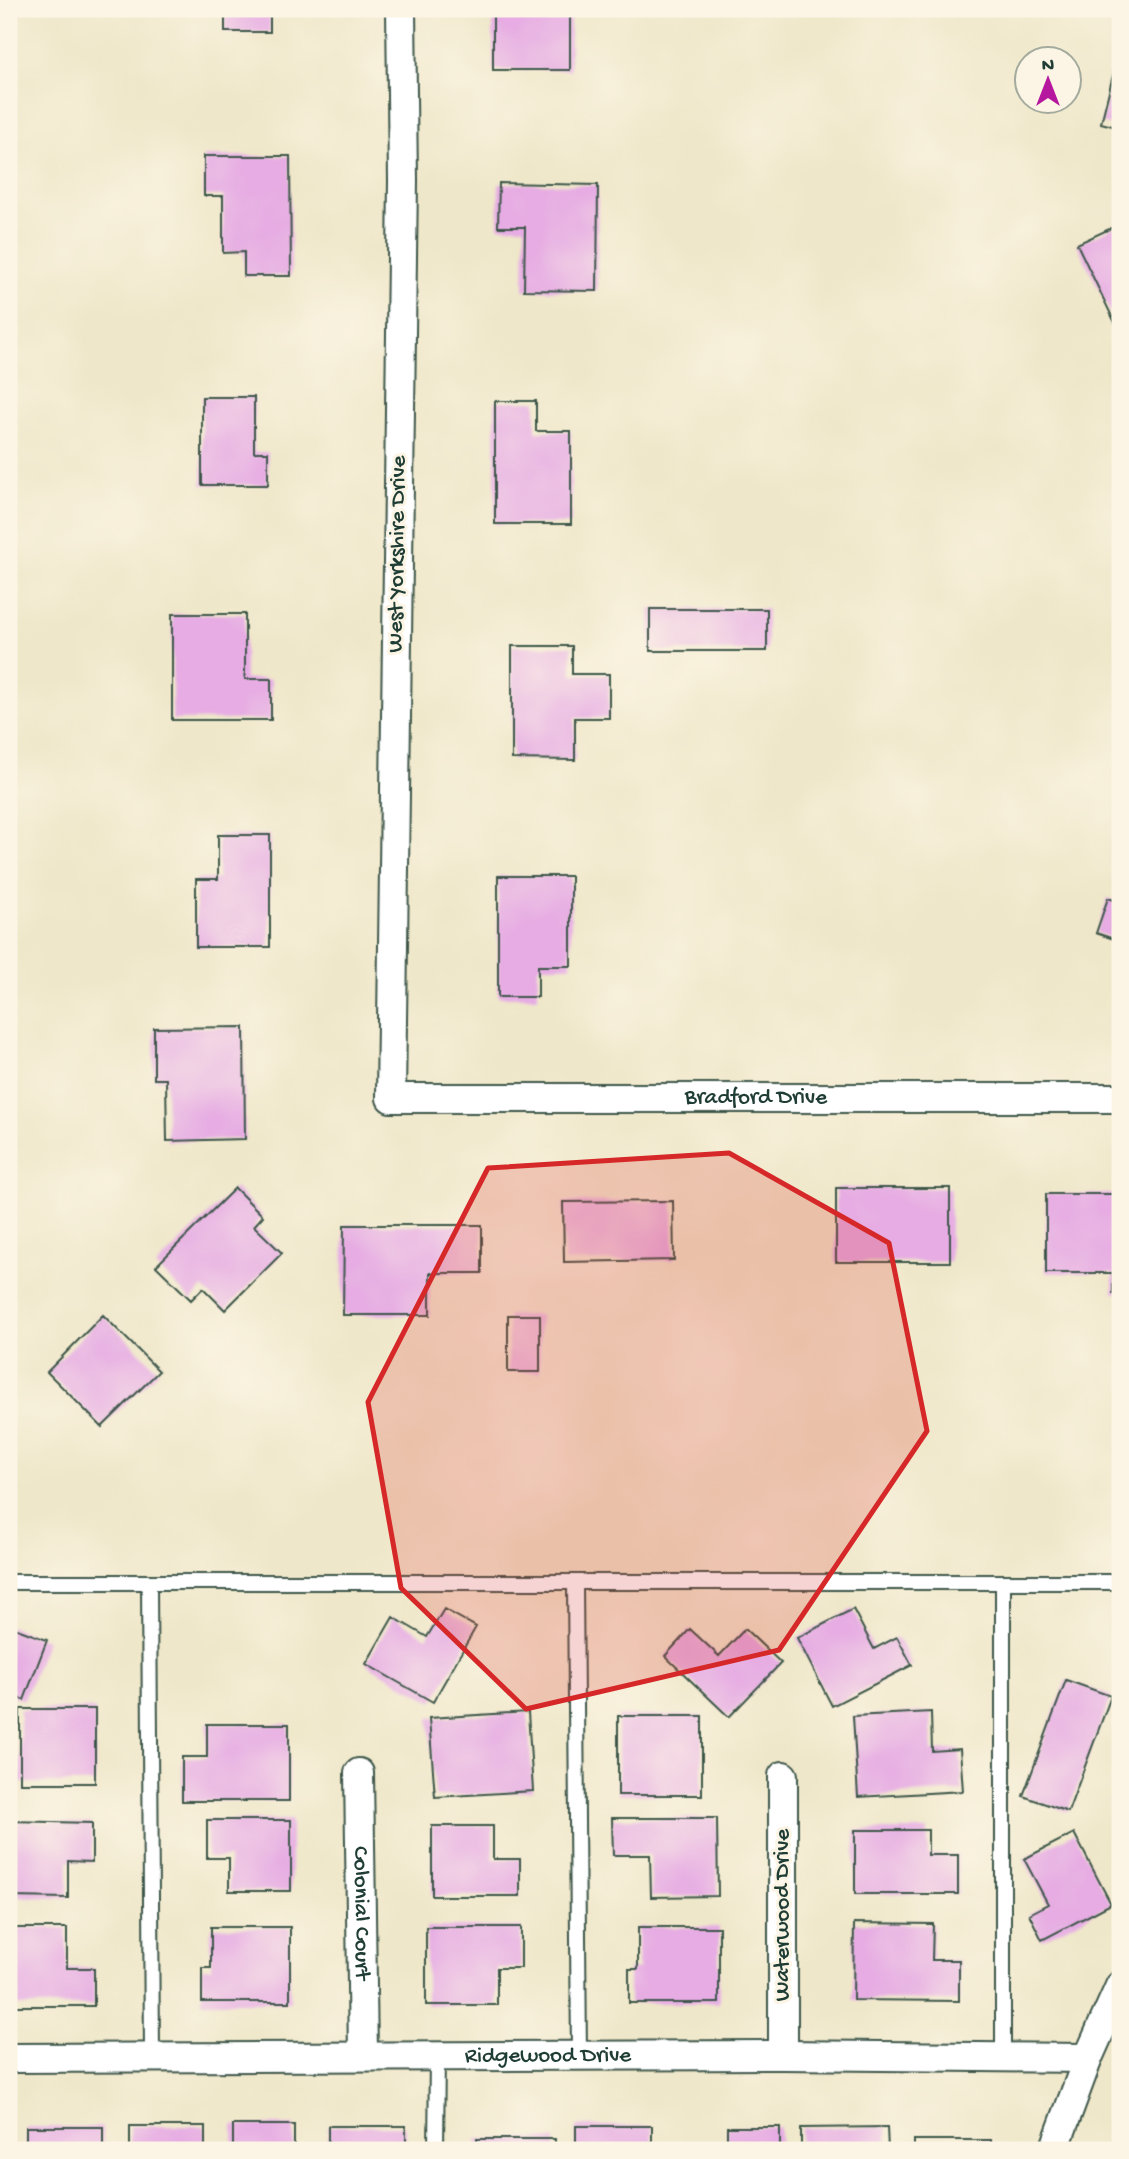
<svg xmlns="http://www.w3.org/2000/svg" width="1129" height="2159" font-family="'Gochi Hand',sans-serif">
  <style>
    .building { fill: #e6ace3 }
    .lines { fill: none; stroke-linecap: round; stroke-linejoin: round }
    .service-casing { stroke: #3e564a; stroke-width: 18 }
    .minor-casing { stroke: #3e564a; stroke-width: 32 }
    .service { stroke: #fff; stroke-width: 14 }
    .minor { stroke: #fff; stroke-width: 28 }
    .marked { fill: #d62828; fill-opacity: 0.2; stroke: #d62828; stroke-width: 5; stroke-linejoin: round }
    .labels { text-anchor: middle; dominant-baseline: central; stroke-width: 6; stroke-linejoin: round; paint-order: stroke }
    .street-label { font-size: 23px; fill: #1f3d34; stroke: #fcf5e5 }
  </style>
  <rect width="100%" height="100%" fill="#fcf5e5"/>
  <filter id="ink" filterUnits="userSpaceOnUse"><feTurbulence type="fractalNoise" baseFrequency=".0143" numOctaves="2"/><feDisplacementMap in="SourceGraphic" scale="14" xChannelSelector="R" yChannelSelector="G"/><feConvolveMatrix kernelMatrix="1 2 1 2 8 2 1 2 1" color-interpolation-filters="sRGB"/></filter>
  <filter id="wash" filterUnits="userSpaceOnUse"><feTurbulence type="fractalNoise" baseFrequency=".00686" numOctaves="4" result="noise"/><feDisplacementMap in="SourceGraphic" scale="28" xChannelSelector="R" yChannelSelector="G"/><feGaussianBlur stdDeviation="1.57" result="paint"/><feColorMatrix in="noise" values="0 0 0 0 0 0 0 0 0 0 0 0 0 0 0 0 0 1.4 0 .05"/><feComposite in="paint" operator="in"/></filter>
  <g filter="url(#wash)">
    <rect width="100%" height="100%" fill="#efe7c9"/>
    <g id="blocks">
      <path class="building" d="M225 9H270V32H225Z
        M493 9H570V70H493Z
        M1119 51 1120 52V128L1101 123Z
        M204 156H290L291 276H244V252L223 253V196H204Z
        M499 183 598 185 597 291 524 290 525 227H498Z
        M1120 224V328L1118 329 1077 244Z
        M202 397H254V452H268V485H202Z
        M495 401H536V431H571V524H495Z
        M650 609H767V651H650Z
        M172 614H245V679H271V720H172Z
        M512 646H572V674H609V718H575V760L512 759Z
        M218 835H270V947H196V879H218Z
        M498 876H571V966H538V997H498Z
        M1108 898 1120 902V941L1096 933Z
        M244 1027 245 1139 167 1141 166 1079H154V1028Z
        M235 1188 263 1216 254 1226 282 1253 225 1310 203 1288 191 1300 156 1266Z
        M836 1188H950V1262H836Z
        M1046 1194H1120V1293H1113V1273H1046Z
        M673 1201 674 1260 564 1262 563 1202Z
        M344 1225H482V1273H430V1315H343Z
        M103 1315 159 1371 102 1427 47 1372Z
        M508 1315H540V1372H508Z
        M444 1609 476 1627 433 1702 366 1664 393 1617 427 1637Z
        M853 1609 874 1649 897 1637 912 1665 832 1706 797 1638Z
        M9 1626 47 1640 24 1700 9 1695Z
        M690 1629 719 1656 745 1629 781 1663 729 1717 665 1656Z
        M1066 1680 1111 1696 1068 1812 1023 1796Z
        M20 1709H95V1783H20Z
        M528 1712 533 1791 435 1797 429 1718Z
        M931 1712 932 1751 960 1749 963 1791 858 1797 853 1716Z
        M618 1716H702V1795H618Z
        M207 1724H289V1801H182V1757H207Z
        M612 1818H717L718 1896 651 1897 650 1855H613Z
        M207 1820H291V1891H229V1858H207Z
        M9 1821 92 1823V1862L68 1861V1898L9 1897Z
        M432 1826H493V1859H520V1896H432Z
        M855 1830H928V1855H958V1894H855Z
        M1074 1833 1111 1904 1042 1940 1029 1914 1048 1904 1024 1859Z
        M854 1923 933 1924 932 1960H959V2001L853 2000Z
        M211 1927H290V2002H202V1968H211Z
        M426 1927H521V1968H497V2005H426Z
        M638 1927H719V2003H629V1969H638Z
        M9 1928H67V1968H94V2006H9Z
        M233 2125H294V2150H233Z
        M130 2126H205V2150H130Z
        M328 2126H406V2150H328Z
        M576 2126H652V2150H576Z
        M26 2127H103V2150H26Z
        M727 2127H780V2150H727Z
        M887 2127 888 2150H801V2128Z
        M477 2139H555V2150H477Z
        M914 2140H991V2150H914Z"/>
    </g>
  </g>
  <g filter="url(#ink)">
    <use href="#blocks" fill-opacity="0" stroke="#3e564a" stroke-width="2"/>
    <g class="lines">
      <g class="service-casing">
        <path id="service" d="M9 1582H1120
          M149 1582 152 2056
          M575 1583 579 2055
          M1003 1583V2057
          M436 2150 437 2055"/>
      </g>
      <g class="minor-casing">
        <g id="minor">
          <path id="s1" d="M401 9 403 181 391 1098H1120"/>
          <path id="s2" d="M359 1773 363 2055"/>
          <path d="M783 1776V2055"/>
          <path id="s3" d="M9 2058 783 2055 1088 2058"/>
          <path d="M1054 2150 1088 2058 1120 1986"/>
        </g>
      </g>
      <use href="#service" class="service"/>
      <use href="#minor" class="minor"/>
    </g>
  </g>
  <path class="marked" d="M729 1153 889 1243 927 1431 779 1650 526 1709 401 1588 368 1402 488 1168Z"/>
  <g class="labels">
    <g class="street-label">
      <text transform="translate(398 554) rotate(-89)">West Yorkshire Drive</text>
      <text stroke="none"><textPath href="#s1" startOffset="1454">Bradford Drive</textPath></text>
      <text stroke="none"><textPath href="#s2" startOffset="140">Colonial Court</textPath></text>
      <text transform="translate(783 1915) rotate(-90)">Waterwood Drive</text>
      <text stroke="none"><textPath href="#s3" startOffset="539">Ridgewood Drive</textPath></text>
    </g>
  </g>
  <rect width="1129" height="2159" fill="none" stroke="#fcf5e5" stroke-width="35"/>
  <g transform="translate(1048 80)"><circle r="33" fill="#fcf5e5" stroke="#a4ab9e" stroke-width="2"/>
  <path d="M0-5L12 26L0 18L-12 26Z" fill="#b5179e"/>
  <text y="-10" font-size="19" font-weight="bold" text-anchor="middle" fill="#1f3d34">N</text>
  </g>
</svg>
